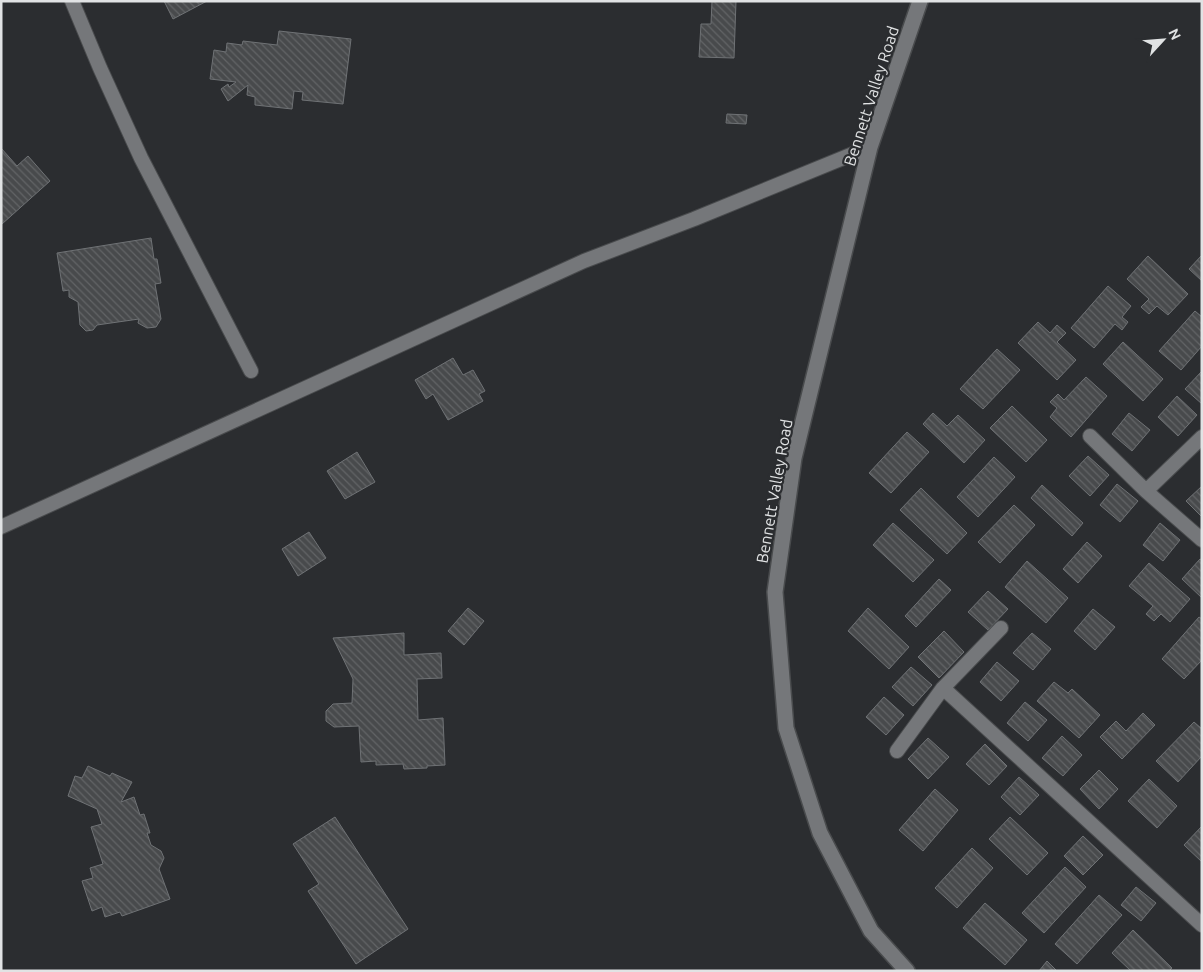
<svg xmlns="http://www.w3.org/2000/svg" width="1203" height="972" font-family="Ubuntu,sans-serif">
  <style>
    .building { fill: url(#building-back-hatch); stroke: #6f7275 }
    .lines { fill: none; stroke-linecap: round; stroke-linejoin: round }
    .lane-casing { stroke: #494b4d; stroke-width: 16 }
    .secondary-casing { stroke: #494b4d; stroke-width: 18 }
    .lane { stroke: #75777a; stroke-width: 14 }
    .secondary { stroke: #75777a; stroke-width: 15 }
    .labels { text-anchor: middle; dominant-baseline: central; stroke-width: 4.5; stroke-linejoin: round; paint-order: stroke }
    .street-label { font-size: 16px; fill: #e1e3e4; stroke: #2b2d30 }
  </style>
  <defs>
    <pattern id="building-back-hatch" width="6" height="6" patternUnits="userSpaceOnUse" patternTransform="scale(1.25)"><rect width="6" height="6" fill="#484a4c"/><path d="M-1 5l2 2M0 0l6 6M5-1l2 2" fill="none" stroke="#626466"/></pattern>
  </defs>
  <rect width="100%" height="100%" fill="#2b2d30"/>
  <path class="building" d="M164 1H207L173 19Z
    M712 1H736L734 58 699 57 701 24H711Z
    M279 31 351 39 343 104 302 100 303 92 294 91 292 109 255 105V97L247 95 248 85 228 101 221 89 228 84 229 87 236 82 210 79 214 50 226 52 227 43 242 45 243 41 277 45Z
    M727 114 747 115 746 124 726 123Z
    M1 148 17 166 28 156 50 181 2 224Z
    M151 238 154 259H157L161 283 155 284 161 319 156 327 147 328 138 323 139 319 97 325 93 330 86 331 80 325 78 302 69 297V290L63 291 57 253Z
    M1202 255V281L1189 269Z
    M1148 256 1188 294 1168 315 1157 306 1149 314 1141 307 1149 299 1127 279Z
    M1108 286 1131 306 1122 317 1128 322 1122 330 1115 324 1094 348 1071 328Z
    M1195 311 1202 317V346L1181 370 1159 351Z
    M1038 322 1050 333 1057 325 1066 333 1057 342 1076 360 1057 380 1018 343Z
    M1123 342 1163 379 1143 401 1103 364Z
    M997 349 1020 370 983 409 960 389Z
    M453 358 463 375 473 370 485 391 479 394 483 401 448 420 433 394 426 399 415 380Z
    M1202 371V404L1185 389Z
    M1086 377 1107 396 1071 437 1050 417 1057 408 1050 402 1058 394 1064 400Z
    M1177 396 1197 415 1178 436 1158 417Z
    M1012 406 1047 440 1026 462 990 428Z
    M933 413 947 426 958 415 985 440 964 463 923 424Z
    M1129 413 1150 430 1132 451 1112 434Z
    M907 432 929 452 891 493 869 473Z
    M357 452 375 482 345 499 327 471Z
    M1088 456 1109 475 1090 496 1069 476Z
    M994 457 1015 477 978 517 957 497Z
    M1117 484 1138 501 1120 522 1100 505Z
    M1042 485 1083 523 1072 536 1031 498Z
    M1202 486V517L1186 501Z
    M921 488 967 533 947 554 900 510Z
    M1014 505 1035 525 1000 563 978 542Z
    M893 523 934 560 913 582 873 545Z
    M1160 523 1180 540 1163 561 1143 545Z
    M309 532 326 558 298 576 282 549Z
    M1087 542 1102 556 1078 583 1063 569Z
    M1200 559 1202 560V598L1182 579Z
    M1027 561 1068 598 1046 623 1005 587Z
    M1149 563 1190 599 1170 622 1161 614 1154 621 1146 614 1153 606 1129 586Z
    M939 579 951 590 916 627 905 616Z
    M988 591 1008 609 988 630 968 612Z
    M468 608 484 621 464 645 448 631Z
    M868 608 909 647 889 669 848 631Z
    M1093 609 1115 627 1095 650 1074 631Z
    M1199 617 1202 619V660L1184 679 1162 659Z
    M944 631 964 652 939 678 918 657Z
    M404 633V655L441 653 442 678 417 679 418 720 443 718 445 765 427 766V768L404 769 403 764 376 765V761L361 762 359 726 334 727 326 721V711L333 704 352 703 353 679 333 638Z
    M1032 633 1051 649 1033 670 1013 653Z
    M997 662 1019 681 1001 701 980 682Z
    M911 667 932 685 913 706 892 687Z
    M1054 682 1068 693 1072 689 1100 715 1079 738 1037 701Z
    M884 697 904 715 886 735 866 717Z
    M1025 702 1047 720 1028 741 1007 723Z
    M1143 713 1155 725 1122 759 1100 737 1116 721 1126 731Z
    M1194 722 1202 729V756L1178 782 1156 761Z
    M1062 736 1082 755 1063 776 1042 758Z
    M928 738 949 757 928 779 908 759Z
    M985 744 1007 766 989 785 966 764Z
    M88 766 110 776 112 773 132 782 121 802 134 797 140 815 144 814 150 833H147L151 845 161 851 164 858 159 869 170 899 122 916 120 912 105 917 102 907 92 911 82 881 93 878 90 868 103 864 91 827 102 824 97 809 68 796 75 776 82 778Z
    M1099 770 1118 789 1099 809 1080 789Z
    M1019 777 1039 795 1020 815 1001 797Z
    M1149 779 1177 806 1157 828 1128 801Z
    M935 789 958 810 923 851 899 830Z
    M335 817 408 929 356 964 308 891 319 884 293 844Z
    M1010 817 1048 853 1027 875 989 839Z
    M1202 826V862L1184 845Z
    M1083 836 1103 855 1083 875 1064 856Z
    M972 848 993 868 957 908 935 888Z
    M1065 867 1086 887 1044 933 1022 913Z
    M1136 887 1156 903 1141 921 1121 905Z
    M1099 895 1122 915 1077 964 1055 944Z
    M985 903 1027 940 1005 965 963 928Z
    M1133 930 1172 968 1169 971H1131L1112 953Z
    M1047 961 1057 971H1039Z"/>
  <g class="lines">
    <g class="lane-casing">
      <path id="lane" d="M72 1 100 68 141 158 251 371
        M1090 436 1146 491 1202 437
        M1146 491 1202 540
        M1 527 584 261 694 219 870 147
        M1001 628 943 688 1202 925
        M897 751 943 688"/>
    </g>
    <g class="secondary-casing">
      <path id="secondary" d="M907 971 871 931 820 833 786 728 775 592 794 458 870 147 920 1"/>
    </g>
    <use href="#lane" class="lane"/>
    <use href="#secondary" class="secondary"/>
  </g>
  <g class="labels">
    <g class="street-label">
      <text transform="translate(871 96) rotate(-72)">Bennett Valley Road</text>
      <text transform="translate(774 491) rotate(-80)">Bennett Valley Road</text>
    </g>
  </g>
  <rect width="1203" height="972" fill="none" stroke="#e1e3e4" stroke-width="5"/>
  <g transform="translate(1163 40) rotate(64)" stroke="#2b2d30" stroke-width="4" paint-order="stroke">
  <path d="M0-4L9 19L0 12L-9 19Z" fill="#e1e3e4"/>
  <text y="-8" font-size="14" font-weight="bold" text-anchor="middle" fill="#e1e3e4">N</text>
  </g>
</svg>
